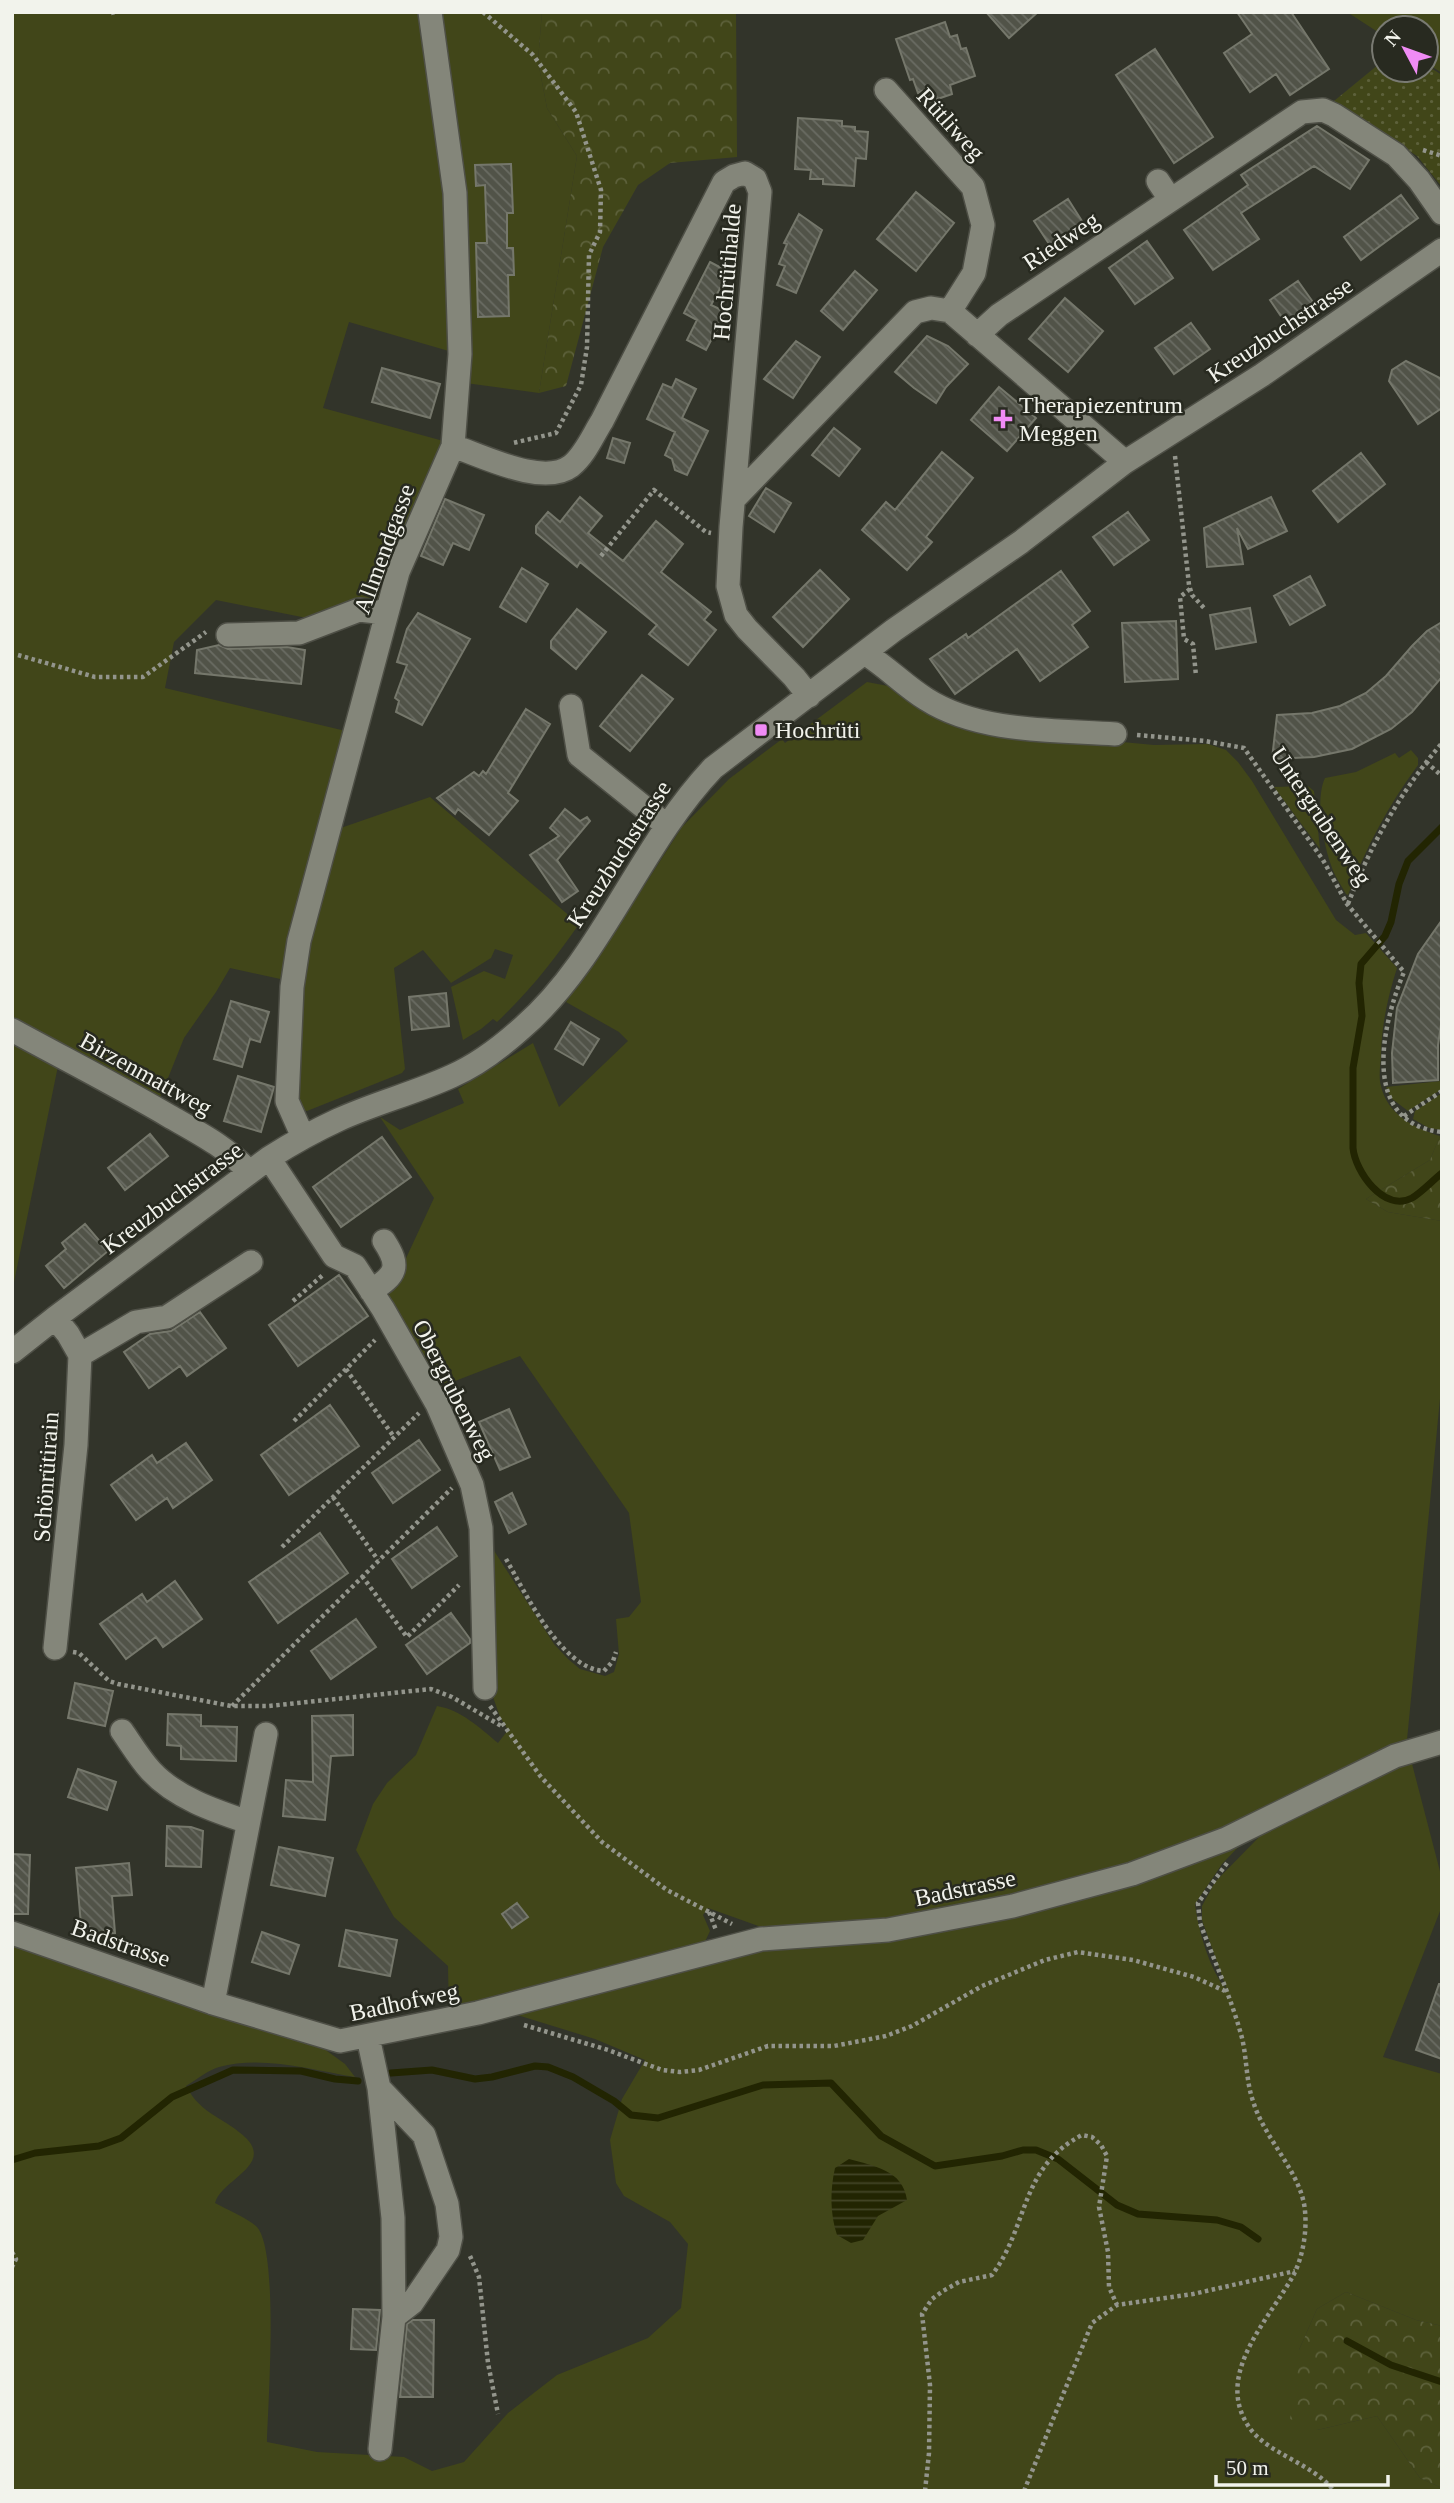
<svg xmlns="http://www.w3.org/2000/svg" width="1454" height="2503" font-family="Georgia,serif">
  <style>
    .grass { fill: #414619 }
    .forest { fill: url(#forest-crowns) }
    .park { fill: url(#park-dots) }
    .water { fill: url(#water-rules) }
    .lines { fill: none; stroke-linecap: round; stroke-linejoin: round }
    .stream { stroke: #222502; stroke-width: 7 }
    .building { fill: url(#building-back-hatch); stroke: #75776b; stroke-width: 2 }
    .minor-casing { stroke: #4e4f46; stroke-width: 26 }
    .path { stroke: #93958c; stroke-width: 4.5; stroke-dasharray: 3.5 3.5; stroke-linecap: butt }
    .minor { stroke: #84867a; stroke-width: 23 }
    .poi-dot { fill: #f08bf5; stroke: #282a20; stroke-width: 2.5 }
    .labels { text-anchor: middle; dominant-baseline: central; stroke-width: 5; stroke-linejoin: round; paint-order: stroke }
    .street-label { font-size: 24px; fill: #f2f3ec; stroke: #282a20 }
    .poi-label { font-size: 24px; fill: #f2f3ec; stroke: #282a20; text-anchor: start }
  </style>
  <defs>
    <pattern id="forest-crowns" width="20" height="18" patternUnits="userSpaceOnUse" patternTransform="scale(1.75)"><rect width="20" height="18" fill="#414619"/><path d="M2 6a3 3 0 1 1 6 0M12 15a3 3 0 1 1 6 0" fill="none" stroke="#5d613b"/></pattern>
    <pattern id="park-dots" width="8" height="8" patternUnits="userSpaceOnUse" patternTransform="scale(1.75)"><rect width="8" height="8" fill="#414619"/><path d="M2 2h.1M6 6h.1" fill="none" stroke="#5d613b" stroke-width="1.8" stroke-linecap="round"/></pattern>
    <pattern id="water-rules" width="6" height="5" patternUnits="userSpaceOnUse" patternTransform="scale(1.75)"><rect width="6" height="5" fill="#222502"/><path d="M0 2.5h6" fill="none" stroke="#434527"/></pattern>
    <pattern id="building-back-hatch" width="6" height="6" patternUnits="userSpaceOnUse" patternTransform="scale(1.75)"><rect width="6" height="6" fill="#515348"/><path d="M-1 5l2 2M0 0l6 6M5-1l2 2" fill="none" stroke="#6a6c63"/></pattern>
  </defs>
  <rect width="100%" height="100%" fill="#32342a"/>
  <path class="grass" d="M12 12H542L538 61 547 108 577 156 539 393 458 382 459 354 349 322 323 408 447 442 384 595 376 601 322 621 216 600 174 642 165 688 350 732 285 980 230 968 216 992 184 1038 158 1103 12 1026Z
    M1347 12H1442V73L1426 63V28H1384V36Z
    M867 682 904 689 1005 731 1154 745 1208 744 1226 750 1238 762 1252 781 1336 920 1355 935 1366 933 1397 968C1388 996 1382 1023 1381 1053 1381 1063 1378 1076 1381 1086 1387 1114 1414 1128 1440 1136L1430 1160 1366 1199 1388 1212 1442 1221V1378L1407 1740 1409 1749 1151 1862 921 1921 767 1929 708 1908 703 1915 710 1931 702 1948 449 2013 448 1966 394 1917 356 1850 373 1804 387 1783 416 1755 437 1706C461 1710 480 1728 498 1743L508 1730 500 1717 492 1694 491 1546 554 1644 568 1659 580 1669 605 1676 614 1672 619 1654 616 1619 629 1617 641 1602 629 1513 520 1356 437 1388 388 1297 434 1198 380 1117 400 1130 464 1103 458 1089 533 1043 559 1107 628 1041 619 1032 566 1002 606 945 682 827 729 779 782 739 785 743Z
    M1411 750 1418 758V765C1388 806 1366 847 1348 895L1346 894C1341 885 1334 875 1331 865 1323 843 1315 799 1325 778L1356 772 1395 753 1399 758Z
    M1308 786 1314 791 1320 849 1274 787Z
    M430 797 579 924C555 959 529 992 497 1022L493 1019 481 1029 463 1040 451 987 484 971 505 979 513 955 495 949 491 958 451 983 423 950 394 968 405 1069 402 1073 307 1111 304 1110 295 1095 298 979 335 830Z
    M12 1035 59 1061 12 1292Z
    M1442 1079V1089L1408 1111 1391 1098 1386 1087 1441 1081Z
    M1442 1093V1130L1429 1128 1413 1119 1415 1111Z
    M1411 1760 1442 1879V1906L1383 2057 1442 2074V2326L1416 2320 1346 2292 1317 2309 1299 2350 1317 2430 1377 2416 1420 2478 1442 2488V2491H12V1945L264 2031 323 2048 345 2064 355 2077C312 2070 262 2055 219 2067 208 2070 196 2080 186 2086 202 2116 225 2117 247 2139 272 2166 221 2180 215 2203 226 2209 249 2219 257 2227 279 2252 268 2404 267 2442L317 2452 404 2457 432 2471 464 2462 508 2413 557 2375 648 2338 681 2308 688 2244 670 2222 624 2196 616 2183 610 2140 622 2099 645 2060 595 2039 514 2014 738 1950 879 1937 1246 1839 1222 1864 1195 1904C1198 1929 1210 1972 1227 1990L1202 1920V1906L1215 1882 1261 1835 1260 1829Z"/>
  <path class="forest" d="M542 12H736L737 157 670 163 638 185 603 247 566 386 539 393 577 156 547 108 538 61Z
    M1442 1131V1221L1388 1212 1366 1199 1430 1160Z
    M1346 2292 1416 2320 1442 2326V2488L1420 2478 1377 2416 1317 2430 1290 2419 1299 2350 1317 2309Z"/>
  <path class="park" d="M1384 60V70H1426V65L1442 75V187L1417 156 1334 101Z"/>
  <path class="water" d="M849 2159C874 2166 903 2170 907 2200L878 2216 863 2240 851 2243 837 2235C830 2214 830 2190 835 2168Z"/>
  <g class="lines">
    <path class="stream" d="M1442 827 1408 861 1399 884 1391 922 1385 936 1361 964 1359 983 1362 1016 1353 1068V1148C1355 1171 1384 1213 1412 1198 1422 1192 1432 1181 1442 1173
      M391 2073 432 2070 475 2079 492 2077 535 2066 548 2067 573 2077 614 2101 631 2115 658 2118 763 2085 831 2083 881 2136 935 2166 1002 2156 1023 2150H1036L1058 2159 1117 2205 1138 2214 1217 2220 1241 2227 1258 2239
      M12 2160 35 2153 99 2146 121 2138 172 2097 233 2070 301 2071 335 2079 358 2081
      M1347 2341 1391 2365 1442 2382"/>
  </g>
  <path class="building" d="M986 12H1038L1009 38Z
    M1237 12H1291L1329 69 1290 95 1276 74 1250 92 1224 53 1252 34Z
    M945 22 950 37 957 35 961 49 966 48 975 76 950 85 952 94 926 103 922 91 918 93 913 79 910 80 896 39Z
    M1155 49 1213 137 1174 163 1116 75Z
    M798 118 842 121V126L855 127V131L868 132 866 159 856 158 854 186 823 184V179H810L811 170 795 169Z
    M1317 126 1369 160 1350 189 1314 166 1241 213 1259 239 1213 270 1184 230 1248 185 1241 175Z
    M511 164 513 213H507V248H513L514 275H508L509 316 478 317 476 243H487L485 185 476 186 475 165Z
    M916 192 954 223 916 271 877 239Z
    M1401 195 1418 218 1361 260 1344 237Z
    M1068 199 1087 229 1053 250 1034 221Z
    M799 214 822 230 796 293 777 285 785 266 779 264 787 244 784 243Z
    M1147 241 1173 278 1135 304 1109 268Z
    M710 262 729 272 711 305 726 312 706 350 687 340 697 320 684 313Z
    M855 271 877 290 843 330 821 311Z
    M1298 281 1315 305 1287 325 1270 300Z
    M1065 298 1103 331 1068 372 1029 339Z
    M1191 323 1210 349 1174 374 1155 348Z
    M927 336 948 346 968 364 946 387 936 403 914 388 895 372Z
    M796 341 820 357 793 398 764 379Z
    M1406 361 1442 379V408L1418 424 1389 381 1392 370Z
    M382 368 440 384 430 418 372 402Z
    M676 379 696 389 682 418 708 431 687 475 675 470 672 459 665 455 675 432 647 419 663 384 672 388Z
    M999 387 1036 418 1007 451 971 420Z
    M834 428 860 449 839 476 812 455Z
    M613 438 630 443 624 463 607 458Z
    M942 452 973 478 926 537 932 542 907 570 862 530 886 502 895 510Z
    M1361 453 1385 484 1338 522 1313 491Z
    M766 488 791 503 774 532 749 516Z
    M580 497 602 516 588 533 623 561 656 521 683 544 661 572 711 612 704 620 716 630 688 665 649 634 657 625 580 562 577 567 536 533V526L548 512 560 522Z
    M1271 497 1287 531 1248 549 1237 528 1243 564 1207 567 1204 528Z
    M445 499 484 515 469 550 453 543 443 565 421 556Z
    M1128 512 1149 540 1114 565 1093 537Z
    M522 568 548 584 526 622 500 607Z
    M820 570 849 599 803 647 773 617Z
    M1061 571 1090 611 1072 625 1088 647 1040 681 1017 649 955 694 930 659 966 634 968 638Z
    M1310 576 1325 605 1290 625 1274 596Z
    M1250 608 1256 642 1216 649 1210 615Z
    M577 609 606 632 576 669 551 648V641Z
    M418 613 470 639 422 725 396 712 399 701 395 698 407 665 397 662 407 629Z
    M1176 621 1178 679 1125 682 1122 623Z
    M1442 622V677L1412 712 1391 729 1352 749 1314 757 1272 759 1277 715 1312 713 1340 706 1366 693 1386 676 1412 646 1427 631Z
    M219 645 228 649 287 647 305 650 301 684 195 673 197 650Z
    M642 675 673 699 630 751 600 726Z
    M526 709 550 724 508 793 518 801 489 835 458 809 455 814 437 798 474 772 479 776 483 771 486 774Z
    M565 809 580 821 587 817 590 821 557 860 578 891 562 902 530 855 559 836 550 828Z
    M1442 920V1018L1438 1045V1080L1393 1083 1392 1053 1397 1008 1418 954Z
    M446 993 449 1026 412 1030 409 997Z
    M231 1001 269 1012 260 1042 250 1039 242 1067 214 1059Z
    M571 1022 599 1039 583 1065 555 1049Z
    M238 1076 274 1087 261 1132 224 1121Z
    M150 1134 168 1156 125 1190 108 1168Z
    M382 1137 411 1177 341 1227 313 1187Z
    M85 1224 108 1251 64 1288 46 1266 66 1249 62 1243Z
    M339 1275 368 1316 298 1366 269 1325Z
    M200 1312 226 1348 187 1376 180 1366 149 1388 124 1352 150 1334 171 1331Z
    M330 1405 359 1446 289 1495 261 1455Z
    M509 1409 530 1457 500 1470 479 1422Z
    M419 1440 440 1470 393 1503 372 1473Z
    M186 1443 212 1480 173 1508 167 1498 136 1520 111 1485 152 1455 157 1463Z
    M512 1493 526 1524 509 1533 495 1502Z
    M437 1527 457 1556 412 1588 392 1559Z
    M320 1533 348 1573 278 1623 249 1582Z
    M175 1581 202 1619 163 1647 156 1637 126 1659 100 1624 142 1594 147 1602Z
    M451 1613 470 1639V1643L427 1674 406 1645Z
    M356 1619 376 1647 331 1679 311 1651Z
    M75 1683 113 1691 105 1726 68 1718Z
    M168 1714 201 1715V1726L237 1727 236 1761 181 1759V1746L167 1745Z
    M353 1715V1755L331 1756 325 1820 283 1816 286 1780 313 1782 312 1716Z
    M78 1769 116 1782 107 1810 68 1797Z
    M167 1826 191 1827 203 1831 201 1867 166 1866Z
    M279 1847 333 1858 325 1896 271 1885Z
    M12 1854 30 1855 28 1914H12Z
    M129 1863 132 1895 112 1896 115 1933 82 1936 76 1868Z
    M517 1903 528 1917 512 1928 502 1914Z
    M346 1930 397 1940 390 1976 339 1966Z
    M262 1932 299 1945 289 1974 252 1962Z
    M1439 1984H1442V2059L1416 2050Z
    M353 2309 380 2310 376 2350 351 2349Z
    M413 2320H434L433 2397H400L407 2324Z"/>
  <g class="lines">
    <g class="minor-casing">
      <path id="minor" d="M886 90 973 187 983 225 974 273 950 311
        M1158 181 1170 199
        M977 335 999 315 1302 112 1323 110 1334 115 1396 155 1419 180 1442 213
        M453 446C483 456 543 487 571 466 585 455 593 435 602 421L724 182 734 176 745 173 755 179 760 192 731 527 728 586 736 615 747 629 794 677 809 696
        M734 499 915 312 931 308 950 311 1125 462
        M228 635 299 633 359 610 386 613
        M866 654C887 667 905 686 926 699 979 733 1055 730 1115 734
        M571 706 579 755 666 825
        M12 1030C65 1059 118 1086 169 1116 197 1132 227 1147 249 1172
        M303 1137 287 1101 292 987 299 941 398 572 453 446 460 354 455 193 430 12
        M269 1158 334 1256 355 1266 383 1309 437 1404 472 1485 481 1528 485 1688
        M371 1291C396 1275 401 1267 384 1241
        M55 1318 68 1334 80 1355 76 1445 55 1648
        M12 1352 55 1318 269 1158C291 1144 314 1131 338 1120 375 1103 415 1093 452 1076 477 1065 502 1046 522 1028 602 959 639 846 713 768L894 630 1021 542 1125 462 1262 375 1442 250
        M80 1355 136 1322 167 1317 251 1262
        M122 1731C131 1744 140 1759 151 1771 176 1798 215 1811 248 1822
        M12 1933 213 2003 340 2041 478 2013 761 1939 888 1930 1013 1906 1132 1874 1226 1839 1395 1756 1442 1742
        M213 2003 266 1734
        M368 2037 379 2088 424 2135 447 2204 451 2237 448 2250 412 2303 394 2317
        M379 2088 393 2218 394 2317 380 2449"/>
    </g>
    <path class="path" d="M483 12 533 55 576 112 601 190 600 232 589 255 587 347 581 385 556 433 513 443
      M111 13 116 12
      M1423 150 1442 156
      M1175 456 1189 585 1192 595 1205 609
      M601 556 654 490 706 532 711 533
      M1190 589 1180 597 1184 639 1193 644 1196 676
      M18 655 95 677H143L206 632
      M1137 735 1205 741 1244 748 1323 860 1347 904 1404 972C1382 1024 1359 1124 1442 1132
      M1426 762 1442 776
      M1348 904C1371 844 1400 792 1442 743
      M1404 1116 1442 1091
      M293 1301 324 1274
      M346 1369 394 1437
      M294 1421 375 1340
      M333 1497 378 1560
      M282 1547 419 1413
      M506 1559C525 1592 561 1669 604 1671L613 1661 616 1652
      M362 1576 407 1637 459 1585
      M73 1652 79 1653 109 1681 118 1684 231 1706H269L431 1689 452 1697 503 1727
      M232 1706 452 1488
      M490 1706 541 1777 602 1842 667 1890 732 1924
      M1227 1863 1198 1903 1200 1923C1214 1960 1232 2000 1242 2038 1247 2059 1246 2081 1253 2101 1264 2139 1302 2173 1305 2211 1307 2231 1303 2256 1294 2274 1270 2319 1213 2374 1249 2427 1267 2454 1313 2463 1334 2491
      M709 1912 716 1930
      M524 2025 608 2050 662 2070 680 2072 699 2070 768 2046H834L886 2036 912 2026 982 1986 1045 1960 1078 1952 1133 1960 1194 1977 1225 1991
      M12 2252 16 2259 12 2267
      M470 2256 479 2277 488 2363 498 2414
      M925 2491 929 2453 930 2385 922 2314 932 2299 943 2291 959 2282 992 2275C1029 2226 1019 2168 1082 2135L1092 2137 1101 2145 1107 2156 1099 2207 1108 2252 1109 2287 1117 2305
      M1024 2491 1092 2323 1117 2305 1193 2294 1295 2271"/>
    <use href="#minor" class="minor"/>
  </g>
  <g class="poi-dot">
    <path d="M999.5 408.5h7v7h7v7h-7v7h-7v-7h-7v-7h7z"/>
    <rect x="754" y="723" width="14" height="14" rx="3.5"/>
  </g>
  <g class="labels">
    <g class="street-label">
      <text transform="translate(951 124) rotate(48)">Rütliweg</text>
      <text transform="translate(1061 241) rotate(-34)">Riedweg</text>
      <text transform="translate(727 272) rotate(-85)">Hochrütihalde</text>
      <text transform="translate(1280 330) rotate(-34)">Kreuzbuchstrasse</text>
      <text transform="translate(384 549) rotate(-70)">Allmendgasse</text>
      <text transform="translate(1321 816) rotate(56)">Untergrubenweg</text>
      <text transform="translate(619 854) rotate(-57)">Kreuzbuchstrasse</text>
      <text transform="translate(146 1074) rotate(29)">Birzenmattweg</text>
      <text transform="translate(172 1198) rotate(-37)">Kreuzbuchstrasse</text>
      <text transform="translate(454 1390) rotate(63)">Obergrubenweg</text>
      <text transform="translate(46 1477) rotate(-86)">Schönrütirain</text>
      <text transform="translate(965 1888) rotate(-12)">Badstrasse</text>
      <text transform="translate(121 1943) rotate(19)">Badstrasse</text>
      <text transform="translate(404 2002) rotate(-12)">Badhofweg</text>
    </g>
    <g class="poi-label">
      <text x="1019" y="405">Therapiezentrum<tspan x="1019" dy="28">Meggen</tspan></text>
      <text x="775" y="730">Hochrüti</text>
    </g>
  </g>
  <rect width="1454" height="2503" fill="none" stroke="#f2f3ec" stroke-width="28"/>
  <g transform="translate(1405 49) rotate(311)"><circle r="33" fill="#282a20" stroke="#797a72" stroke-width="2"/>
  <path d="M0-5L12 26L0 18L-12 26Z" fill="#f08bf5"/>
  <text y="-10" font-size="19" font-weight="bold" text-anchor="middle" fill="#f2f3ec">N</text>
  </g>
  <path d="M1216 2475v10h172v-10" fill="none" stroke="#f2f3ec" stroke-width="3.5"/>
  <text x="1226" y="2475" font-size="21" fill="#f2f3ec" stroke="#282a20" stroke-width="5" paint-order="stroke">50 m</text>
</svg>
